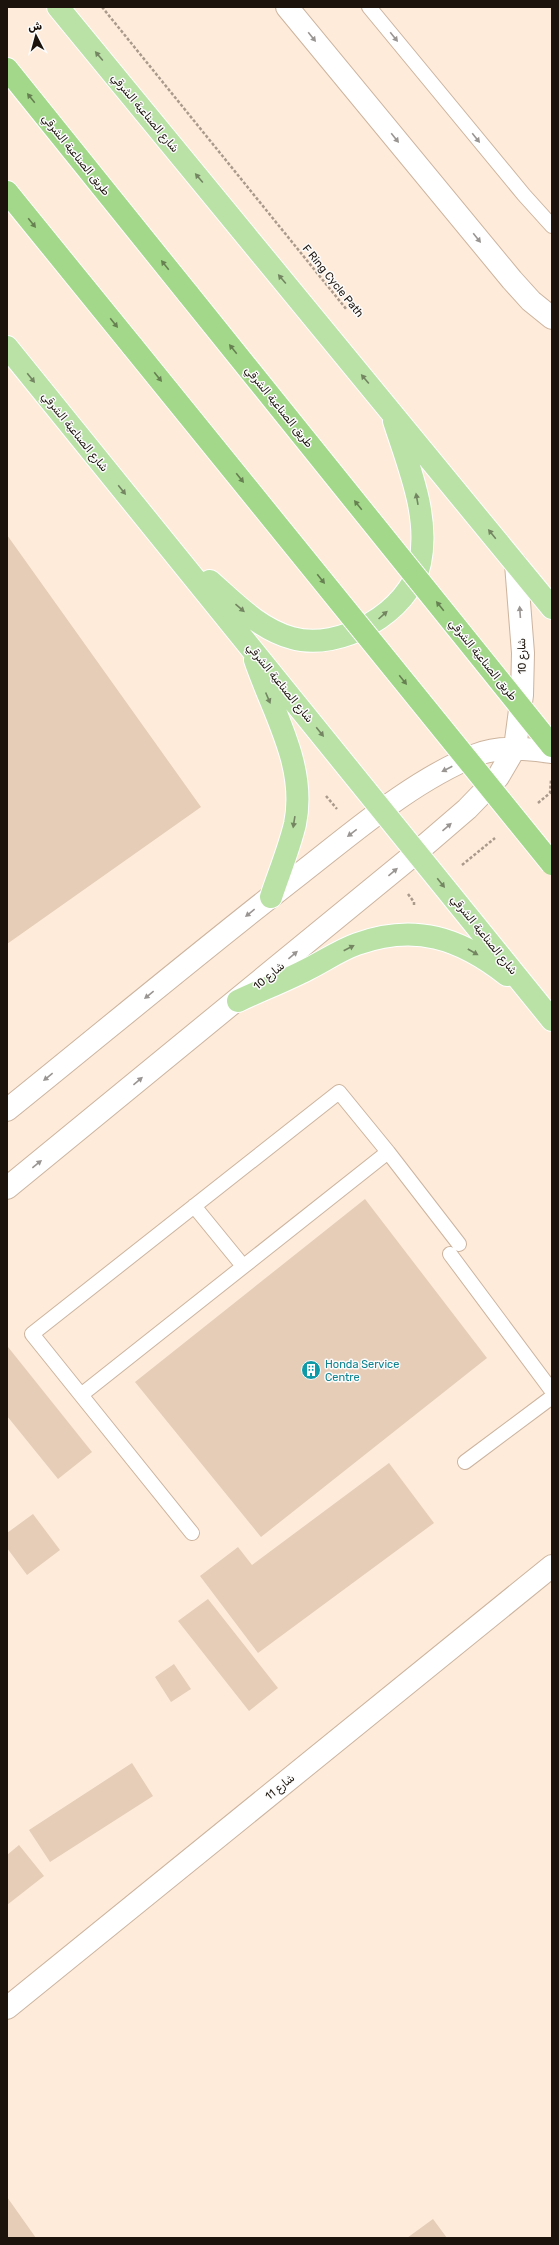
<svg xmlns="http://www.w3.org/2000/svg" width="559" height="2245" font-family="Rubik,Vazirmatn,sans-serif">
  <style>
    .building { fill: #e5cdb8 }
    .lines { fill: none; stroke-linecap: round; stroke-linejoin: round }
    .service-casing { stroke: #ccb49f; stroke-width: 16 }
    .minor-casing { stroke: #ccb49f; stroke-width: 24 }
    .primary-casing { stroke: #fff; stroke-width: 24 }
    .trunk-casing { stroke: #fff; stroke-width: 24 }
    .path { stroke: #a99a8c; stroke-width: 2.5; stroke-dasharray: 3 2; stroke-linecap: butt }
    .service { stroke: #fff; stroke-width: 14 }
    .minor { stroke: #fff; stroke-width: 22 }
    .primary { stroke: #bae2a7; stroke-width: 22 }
    .trunk { stroke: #a3d88a; stroke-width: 22 }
    .trunk-bridge-casing { stroke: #fff; stroke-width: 24; stroke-linecap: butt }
    .trunk-bridge { stroke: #a3d88a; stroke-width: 22 }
    .oneway { fill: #999592 }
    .oneway2 { fill: #738561 }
    .oneway3 { fill: #668051 }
    .labels { text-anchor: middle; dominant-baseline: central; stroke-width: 3; stroke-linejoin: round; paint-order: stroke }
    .street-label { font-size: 11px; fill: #1c140c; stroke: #fcfcfc }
    .culture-label { font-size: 11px; fill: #0d838f; stroke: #fcfcfc; text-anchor: start }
  </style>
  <rect width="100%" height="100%" fill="#feebd9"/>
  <path class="building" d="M7 535 201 807 7 944Z
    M365 1199 487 1358 261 1537 135 1382Z
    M8 1347 92 1452 58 1479 7 1416Z
    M389 1463 434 1523 258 1653 200 1576 238 1547 252 1565Z
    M33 1514 60 1550 27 1575 7 1548V1533Z
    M208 1599 278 1688 249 1711 178 1621Z
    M174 1664 191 1689 171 1702 155 1677Z
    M132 1763 153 1796 50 1862 29 1830Z
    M19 1845 44 1876 7 1905V1855Z
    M7 2197 36 2238H7Z
    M433 2219 447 2238H407Z"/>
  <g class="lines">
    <g class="service-casing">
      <path id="service" d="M369 7 524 195 552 226
        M388 1152 339 1092 32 1334 81 1395 388 1152 459 1244
        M194 1206 243 1266
        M450 1254 552 1391
        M81 1395 192 1533
        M465 1462 552 1397"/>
    </g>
    <g class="minor-casing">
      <path id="minor" d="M287 7 512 280 531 301 552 318
        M7 1110C105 1031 202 950 301 873 355 831 412 781 476 755 500 745 527 749 552 752
        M7 1188 417 852 467 809 498 777 515 748 522 695 523 653 516 564
        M7 2008 552 1566"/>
    </g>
    <g class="primary-casing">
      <path id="primary" d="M58 7 552 608
        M7 347 552 1020
        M210 581C235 603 259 629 292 638 339 652 410 612 420 563 430 516 408 465 394 421
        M255 660C273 713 307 766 295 824 289 849 279 873 271 897
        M238 1001C261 990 285 981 308 969 324 961 340 950 357 944 415 923 460 938 507 975"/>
    </g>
    <g class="trunk-casing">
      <path id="trunk" d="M7 69 189 295
        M7 192 133 347"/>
    </g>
    <path class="path" d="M102 7 347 310
      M326 796 337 809
      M538 803 550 793 551 780
      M462 865 495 838
      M408 894 414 902V907"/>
    <use href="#service" class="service"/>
    <use href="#minor" class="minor"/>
    <use href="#primary" class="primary"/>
    <use href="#trunk" class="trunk"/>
    <g class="trunk-bridge-casing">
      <path id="trunk-bridge" d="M189 295 552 746
        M133 347 552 864"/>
    </g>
    <use href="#trunk-bridge" class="trunk-bridge"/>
  </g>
  <defs><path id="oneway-solid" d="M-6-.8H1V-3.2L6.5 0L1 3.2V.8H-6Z"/></defs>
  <g class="oneway">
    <use href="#oneway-solid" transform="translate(312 37) rotate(51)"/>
    <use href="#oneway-solid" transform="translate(394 37) rotate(51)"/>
    <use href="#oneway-solid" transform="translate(395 138) rotate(51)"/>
    <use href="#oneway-solid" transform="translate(476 138) rotate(51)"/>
    <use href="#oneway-solid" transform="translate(477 238) rotate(51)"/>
    <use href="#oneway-solid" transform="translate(520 612) rotate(-94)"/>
    <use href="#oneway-solid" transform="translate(447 769) rotate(153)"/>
    <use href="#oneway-solid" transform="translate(447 827) rotate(-41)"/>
    <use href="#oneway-solid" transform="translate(352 833) rotate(142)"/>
    <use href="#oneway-solid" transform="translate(393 872) rotate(-40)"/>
    <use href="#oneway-solid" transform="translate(250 913) rotate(141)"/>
    <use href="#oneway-solid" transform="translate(293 955) rotate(-40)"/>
    <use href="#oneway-solid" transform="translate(149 995) rotate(141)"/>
    <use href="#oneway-solid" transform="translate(48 1077) rotate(141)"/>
    <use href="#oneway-solid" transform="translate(138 1081) rotate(-40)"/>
    <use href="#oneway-solid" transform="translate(37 1164) rotate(-39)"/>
  </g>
  <g class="oneway2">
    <use href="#oneway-solid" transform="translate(99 56) rotate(-130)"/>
    <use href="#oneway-solid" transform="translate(199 178) rotate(-130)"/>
    <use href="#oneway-solid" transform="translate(282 279) rotate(-130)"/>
    <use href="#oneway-solid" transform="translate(31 378) rotate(51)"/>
    <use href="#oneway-solid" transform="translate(365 379) rotate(-130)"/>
    <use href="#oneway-solid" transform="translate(122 490) rotate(51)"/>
    <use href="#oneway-solid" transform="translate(417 499) rotate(-100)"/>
    <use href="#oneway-solid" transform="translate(492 534) rotate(-129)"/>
    <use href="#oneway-solid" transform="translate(240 608) rotate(41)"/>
    <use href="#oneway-solid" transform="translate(383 615) rotate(-42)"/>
    <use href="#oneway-solid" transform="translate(268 698) rotate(67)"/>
    <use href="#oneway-solid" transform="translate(320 732) rotate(51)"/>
    <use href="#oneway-solid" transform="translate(294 822) rotate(99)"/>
    <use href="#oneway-solid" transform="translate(441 883) rotate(51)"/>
    <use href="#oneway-solid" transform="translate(349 948) rotate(-27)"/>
    <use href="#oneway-solid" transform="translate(473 952) rotate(30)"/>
  </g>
  <g class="oneway3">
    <use href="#oneway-solid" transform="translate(31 98) rotate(-129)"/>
    <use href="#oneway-solid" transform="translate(32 223) rotate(51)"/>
    <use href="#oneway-solid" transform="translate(165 265) rotate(-129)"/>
    <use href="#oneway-solid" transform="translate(114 323) rotate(51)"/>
    <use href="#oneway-solid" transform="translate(233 349) rotate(-129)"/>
    <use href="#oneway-solid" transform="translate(158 377) rotate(51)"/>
    <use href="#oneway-solid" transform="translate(240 478) rotate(51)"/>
    <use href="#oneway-solid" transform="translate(358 505) rotate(-129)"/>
    <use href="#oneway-solid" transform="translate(321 579) rotate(51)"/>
    <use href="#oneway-solid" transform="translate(440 606) rotate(-129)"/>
    <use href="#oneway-solid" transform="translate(403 680) rotate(51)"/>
  </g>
  <defs>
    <g id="building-disc" transform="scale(1)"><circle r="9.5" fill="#0f9aa8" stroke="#fcfcfc"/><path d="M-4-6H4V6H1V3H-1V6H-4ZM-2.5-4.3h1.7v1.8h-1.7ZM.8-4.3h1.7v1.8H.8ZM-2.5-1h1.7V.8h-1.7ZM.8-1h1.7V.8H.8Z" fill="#fff"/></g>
  </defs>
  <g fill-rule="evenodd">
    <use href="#building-disc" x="311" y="1370"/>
  </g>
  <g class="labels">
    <g class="street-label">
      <text transform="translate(145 113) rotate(50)">شارع الصناعية الشرقي</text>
      <text transform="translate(76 155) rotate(51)">طريق الصناعية الشرقي</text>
      <text transform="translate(333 281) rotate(51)">F Ring Cycle Path</text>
      <text transform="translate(279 407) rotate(51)">طريق الصناعية الشرقي</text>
      <text transform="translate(75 432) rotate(51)">شارع الصناعية الشرقي</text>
      <text transform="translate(522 656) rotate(-91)">شارع 10</text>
      <text transform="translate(483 660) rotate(51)">طريق الصناعية الشرقي</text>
      <text transform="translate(280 683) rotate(51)">شارع الصناعية الشرقي</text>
      <text transform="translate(484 935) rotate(51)">شارع الصناعية الشرقي</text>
      <text transform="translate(269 976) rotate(-40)">شارع 10</text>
      <text transform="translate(280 1787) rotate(-39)">شارع 11</text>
    </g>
    <g class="culture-label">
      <text x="325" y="1364">Honda Service<tspan x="325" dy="13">Centre</tspan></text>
    </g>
  </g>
  <rect width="559" height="2245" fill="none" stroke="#1c140c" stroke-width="16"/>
  <g transform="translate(36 36) rotate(354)" stroke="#fcfcfc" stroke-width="3" paint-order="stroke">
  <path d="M0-3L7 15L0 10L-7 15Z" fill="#1c140c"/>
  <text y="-6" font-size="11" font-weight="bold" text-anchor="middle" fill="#1c140c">ش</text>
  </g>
</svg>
